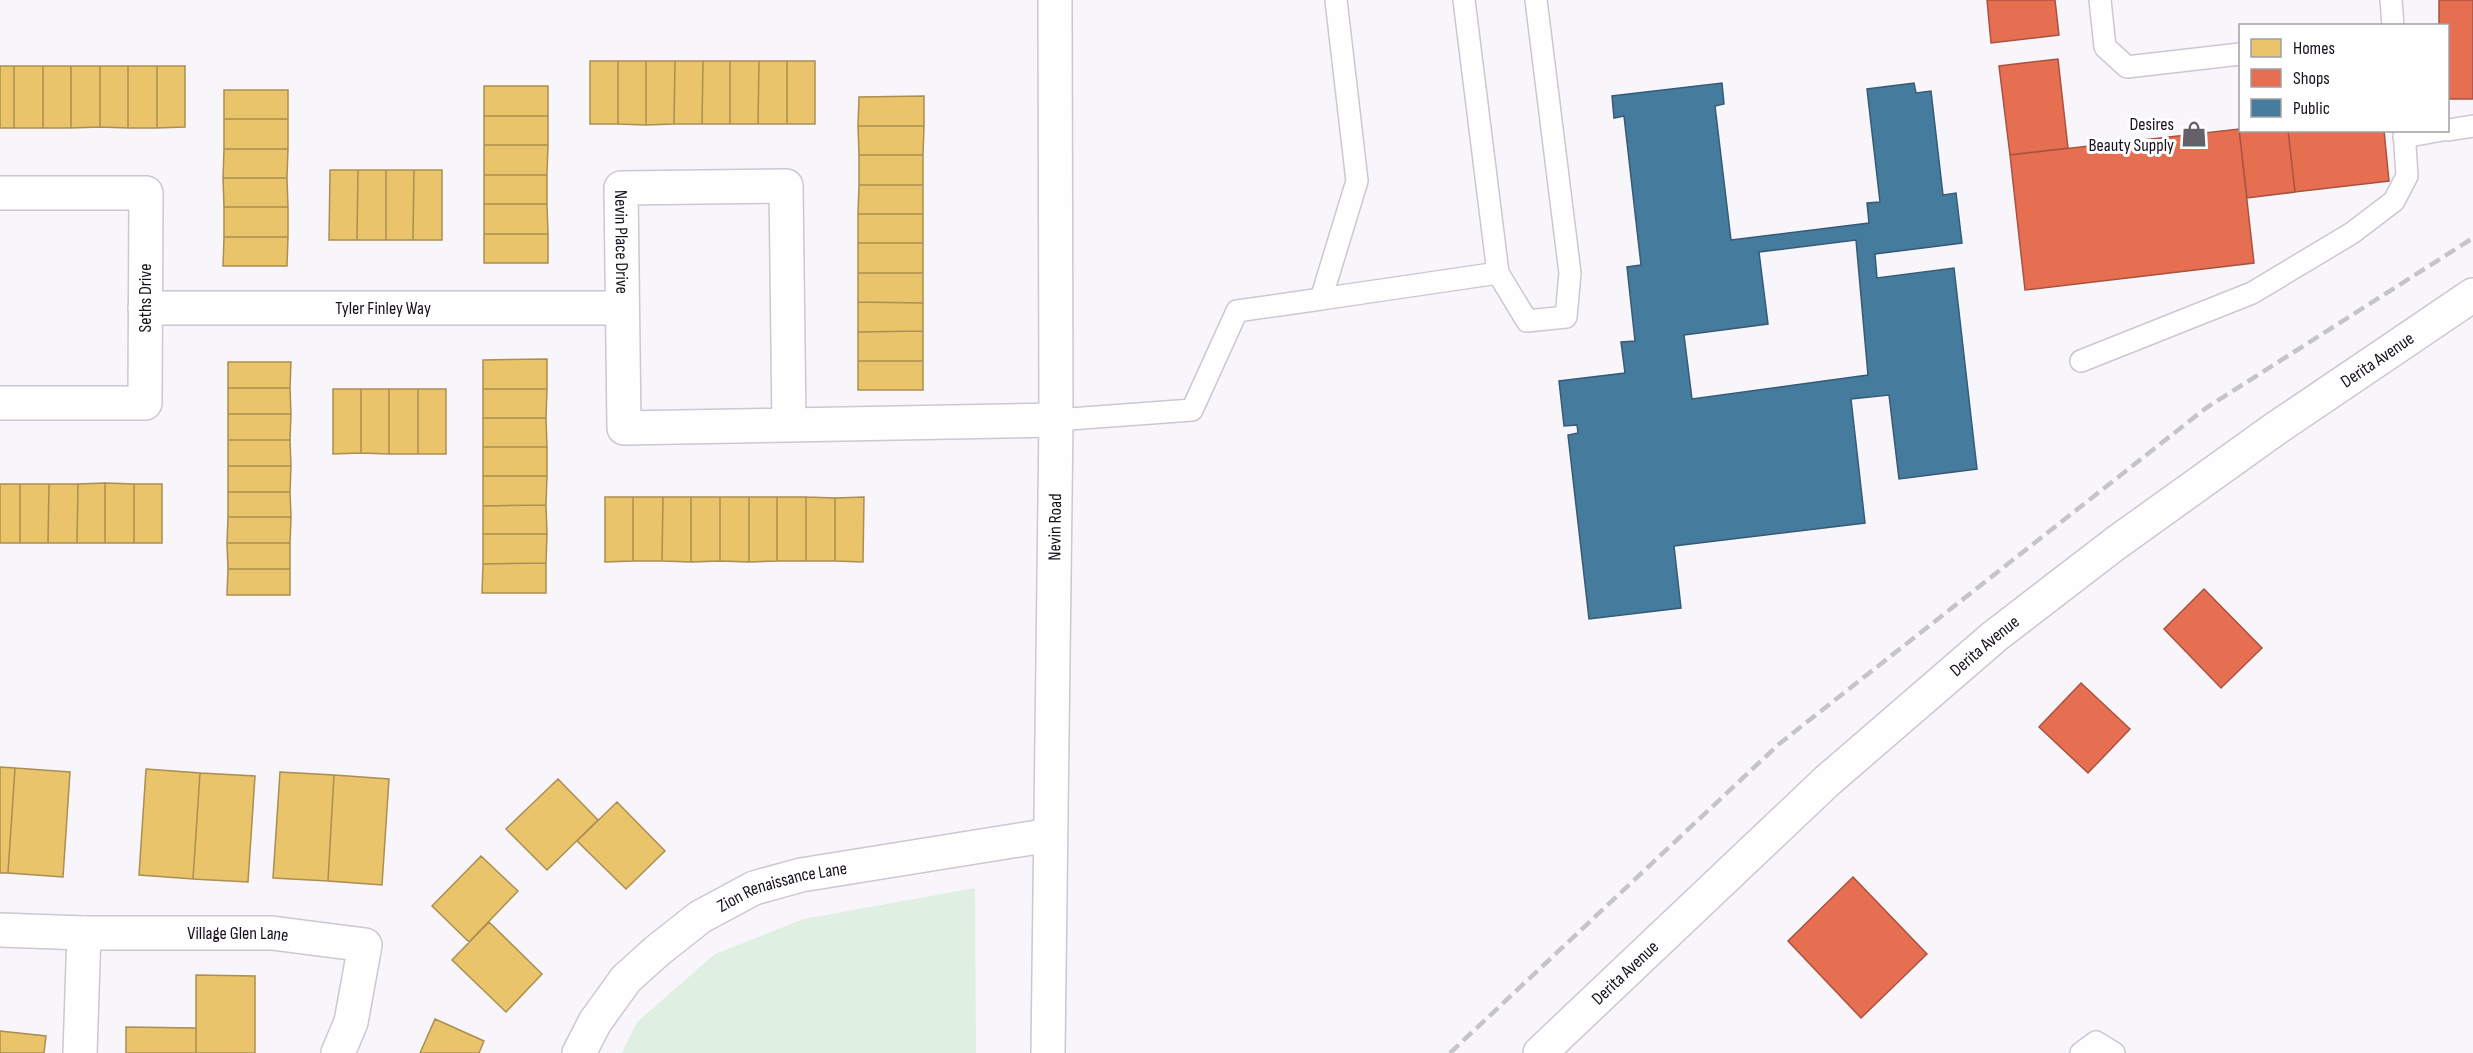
<svg xmlns="http://www.w3.org/2000/svg" width="2473" height="1053" font-family="'Sofia Sans Condensed',sans-serif">
  <style>
    .green { fill: #dfefe1 }
    .homes { fill: #e9c46a; stroke: #aa8e52; stroke-width: 1.5 }
    .shops { fill: #e76f51; stroke: #a95240; stroke-width: 1.5 }
    .public { fill: #457b9d; stroke: #375b76; stroke-width: 1.5; fill-rule: evenodd }
    .lines { fill: none; stroke-linecap: round; stroke-linejoin: round }
    .lane-casing { stroke: #cdc7d0; stroke-width: 24 }
    .street-casing { stroke: #cdc7d0; stroke-width: 36 }
    .secondary-casing { stroke: #cdc7d0; stroke-width: 36 }
    .lane { stroke: #fefefe; stroke-width: 21 }
    .street { stroke: #fefefe; stroke-width: 33 }
    .secondary { stroke: #fefefe; stroke-width: 33 }
    .rail { stroke: #c5c4c6; stroke-width: 4.5; stroke-dasharray: 12 6; stroke-linecap: butt }
    .labels { text-anchor: middle; dominant-baseline: central; stroke-width: 6; stroke-linejoin: round; paint-order: stroke }
    .poi-label { font-size: 18px; fill: #17101a; stroke: #fff; text-anchor: end }
    .street-label { font-size: 18px; fill: #17101a; stroke: #fff }
  </style>
  <rect width="100%" height="100%" fill="#f9f6fb"/>
  <path class="green" d="M975 888 976 1053H622L637 1022 715 954 804 919Z"/>
  <path class="homes" d="M590 61H618V124H590Z
    M618 61H646V125L618 124Z
    M646 61H675L674 124 646 125Z
    M675 61H703L702 124H674Z
    M703 61H730V124H702Z
    M730 61H759L758 124H730Z
    M759 61H787V124H758Z
    M787 61H815V124H787Z
    M0 66H14V128H0Z
    M14 66H43V128H14Z
    M43 66H71V128H43Z
    M71 66H100V127L71 128Z
    M100 66H128V128L100 127Z
    M128 66H157V128H128Z
    M157 66H185V127L157 128Z
    M484 86H548V116H484Z
    M224 90H288V119H224Z
    M924 96V126H858L859 97Z
    M484 116H548V145H484Z
    M224 119H288V149H224Z
    M858 126H924L923 155H859Z
    M484 145H548L547 175H484Z
    M224 149H288L287 178H223Z
    M859 155H923V185H859Z
    M330 170H358L357 240H329Z
    M358 170H386V240H357Z
    M386 170H414L413 240H386Z
    M414 170H442V240H413Z
    M484 175H547V204H484Z
    M223 178H287L288 207H224Z
    M859 185H923V214H858Z
    M484 204H547L548 234H484Z
    M224 207H288V237H224Z
    M858 214H923V243H858Z
    M484 234H548V263H484Z
    M224 237H288L287 266H223Z
    M858 243H923V273H858Z
    M858 273H923V303L858 302Z
    M858 302 923 303V331L858 332Z
    M923 331V361H858V332Z
    M547 359V389H483V360Z
    M858 361H923V390H858Z
    M228 362H291L290 388H228Z
    M228 388H290L291 414H228Z
    M333 389H361V453L333 454Z
    M361 389H389V454L361 453Z
    M389 389H418V454H389Z
    M418 389H446V454H418Z
    M483 389H547L546 418H483Z
    M228 414H291L290 440H228Z
    M483 418H546L547 447H483Z
    M228 440H290L291 466H228Z
    M483 447H547V476H483Z
    M228 466H291L290 492H228Z
    M483 476H547L546 505 483 506Z
    M105 483 134 484V543H105Z
    M105 483V543H77L78 484Z
    M0 484H20V543H0Z
    M20 484H49L48 543H20Z
    M49 484H78L77 543H48Z
    M134 484H162V543H134Z
    M228 492H290L291 517H228Z
    M605 497H633V561L605 562Z
    M633 497H663L662 561H633Z
    M663 497H691V562L662 561Z
    M691 497H720V561L691 562Z
    M720 497H749V562L720 561Z
    M749 497H777V561L749 562Z
    M777 497H806V561H777Z
    M806 497 835 498V561H806Z
    M864 497 863 562 835 561V498Z
    M546 505 547 534H483V506Z
    M228 517H291L290 543H227Z
    M483 534H547L546 563 483 564Z
    M227 543H290V569H228Z
    M546 563V593H482L483 564Z
    M228 569H290V595H227Z
    M0 767 15 768 8 873H0Z
    M15 768 70 772 63 877 8 873Z
    M146 769 200 773 193 879 139 875Z
    M280 772 334 775 328 881 273 878Z
    M200 773 255 776 248 882 193 879Z
    M334 775 389 779 382 885 328 881Z
    M558 779 598 820 547 870 506 829Z
    M617 802 665 851 626 889 577 841Z
    M481 856 518 891 469 942 432 906Z
    M489 922 542 974 506 1012 452 960Z
    M196 975 255 976V1053H196Z
    M435 1019 484 1041 479 1053H420Z
    M126 1027 196 1028V1053H126Z
    M0 1031 46 1036 44 1053H0Z"/>
  <path class="shops" d="M1987 0H2055L2059 35 1991 43Z
    M2439 0H2473V99H2448V26H2439Z
    M2058 59 2068 148 2010 155 1999 66Z
    M2240 128V130H2288L2295 192 2247 198 2239 129Z
    M2239 129 2254 263 2025 290 2010 155Z
    M2288 130H2384L2389 181 2295 192Z
    M2204 589 2262 648 2221 688 2164 629Z
    M2081 683 2130 729 2088 773 2039 727Z
    M1853 877 1927 954 1861 1018 1788 941Z"/>
  <path class="public" d="M1722 83 1724 104 1715 106 1731 240 1869 223 1867 203 1880 202 1867 89 1914 83 1916 93 1931 91 1943 195 1956 193 1962 243 1875 254 1877 278 1954 268 1977 469 1899 479 1889 395 1851 399 1865 523 1674 546 1681 608 1589 619 1568 435 1578 433 1577 425 1564 426 1559 381 1625 373 1621 342 1635 341 1627 267 1641 265 1624 116 1614 118 1612 96ZM1856 240 1868 375 1692 399 1684 335 1768 324 1759 252Z"/>
  <g class="lines">
    <g class="lane-casing">
      <path id="lane" d="M1464 0 1498 273 1527 321 1566 317 1570 273 1536 0
        M2100 0 2105 47 2127 67 2240 54
        M2391 0 2393 26
        M2448 130 2473 126
        M2404 137 2442 130
        M1321 299 1498 273
        M2081 361 2252 293 2352 233 2394 201 2407 176 2404 130
        M1056 420 1192 410 1237 311 1321 299 1357 181 1336 0
        M2081 1053 2096 1042 2114 1053"/>
    </g>
    <g class="street-casing">
      <g id="street">
        <path d="M0 193H146L145 403H0"/>
        <path id="s1" d="M145 308H622"/>
        <path id="s2" d="M789 425 786 186 621 188 624 428 1056 420"/>
        <path id="s3" d="M0 930 84 933H272L365 945 351 1022 338 1053"/>
        <path d="M80 1053 84 933"/>
        <path id="s4" d="M579 1053 595 1022 626 979 657 951 700 917 754 888 801 875 1050 835"/>
        <path id="s5" d="M1540 1053 1827 781 1995 636 2116 543 2275 429 2473 295"/>
      </g>
    </g>
    <g class="secondary-casing">
      <g id="secondary">
        <path id="s6" d="M1048 1053 1056 420 1055 0"/>
      </g>
    </g>
    <use href="#lane" class="lane"/>
    <use href="#street" class="street"/>
    <use href="#secondary" class="secondary"/>
    <path class="rail" d="M1450 1053 1779 744 2206 408 2473 238"/>
  </g>
  <defs>
    <g id="shop-bare" transform="scale(2.07)"><path d="M-5-2.5h2.3a2.7 3.5 0 0 1 5.4 0H5L5.5 6h-11ZM-1.5-2.5h3a1.5 2.3 0 0 0-3 0Z" fill="#666069" stroke="#fff" stroke-width="2.5" paint-order="stroke"/></g>
  </defs>
  <g fill-rule="evenodd">
    <use href="#shop-bare" x="2194" y="134"/>
  </g>
  <g class="labels">
    <g class="poi-label">
      <text x="2174" y="124">Desires<tspan x="2174" dy="21">Beauty Supply</tspan></text>
    </g>
    <g class="street-label">
      <text stroke="none"><textPath href="#s2" startOffset="458">Nevin Place Drive</textPath></text>
      <text transform="translate(145 298) rotate(-90)">Seths Drive</text>
      <text stroke="none"><textPath href="#s1" startOffset="238">Tyler Finley Way</textPath></text>
      <text stroke="none"><textPath href="#s5" startOffset="1089">Derita Avenue</textPath></text>
      <text stroke="none"><textPath href="#s6" startOffset="526">Nevin Road</textPath></text>
      <text stroke="none"><textPath href="#s5" startOffset="603">Derita Avenue</textPath></text>
      <text stroke="none"><textPath href="#s4" startOffset="273">Zion Renaissance Lane</textPath></text>
      <text stroke="none"><textPath href="#s3" startOffset="238">Village Glen Lane</textPath></text>
      <text stroke="none"><textPath href="#s5" startOffset="117">Derita Avenue</textPath></text>
    </g>
  </g>
  <rect x="2239" y="24" width="210" height="108" fill="#ffffff" stroke="#a29fa3" stroke-width="1.5"/>
  <rect x="2251" y="39" width="30" height="18" fill="#e9c46a" stroke="#a29fa3" stroke-width="1.5"/>
  <text x="2293" y="54" font-size="18" fill="#17101a">Homes</text>
  <rect x="2251" y="69" width="30" height="18" fill="#e76f51" stroke="#a29fa3" stroke-width="1.5"/>
  <text x="2293" y="84" font-size="18" fill="#17101a">Shops</text>
  <rect x="2251" y="99" width="30" height="18" fill="#457b9d" stroke="#a29fa3" stroke-width="1.5"/>
  <text x="2293" y="114" font-size="18" fill="#17101a">Public</text>
</svg>
